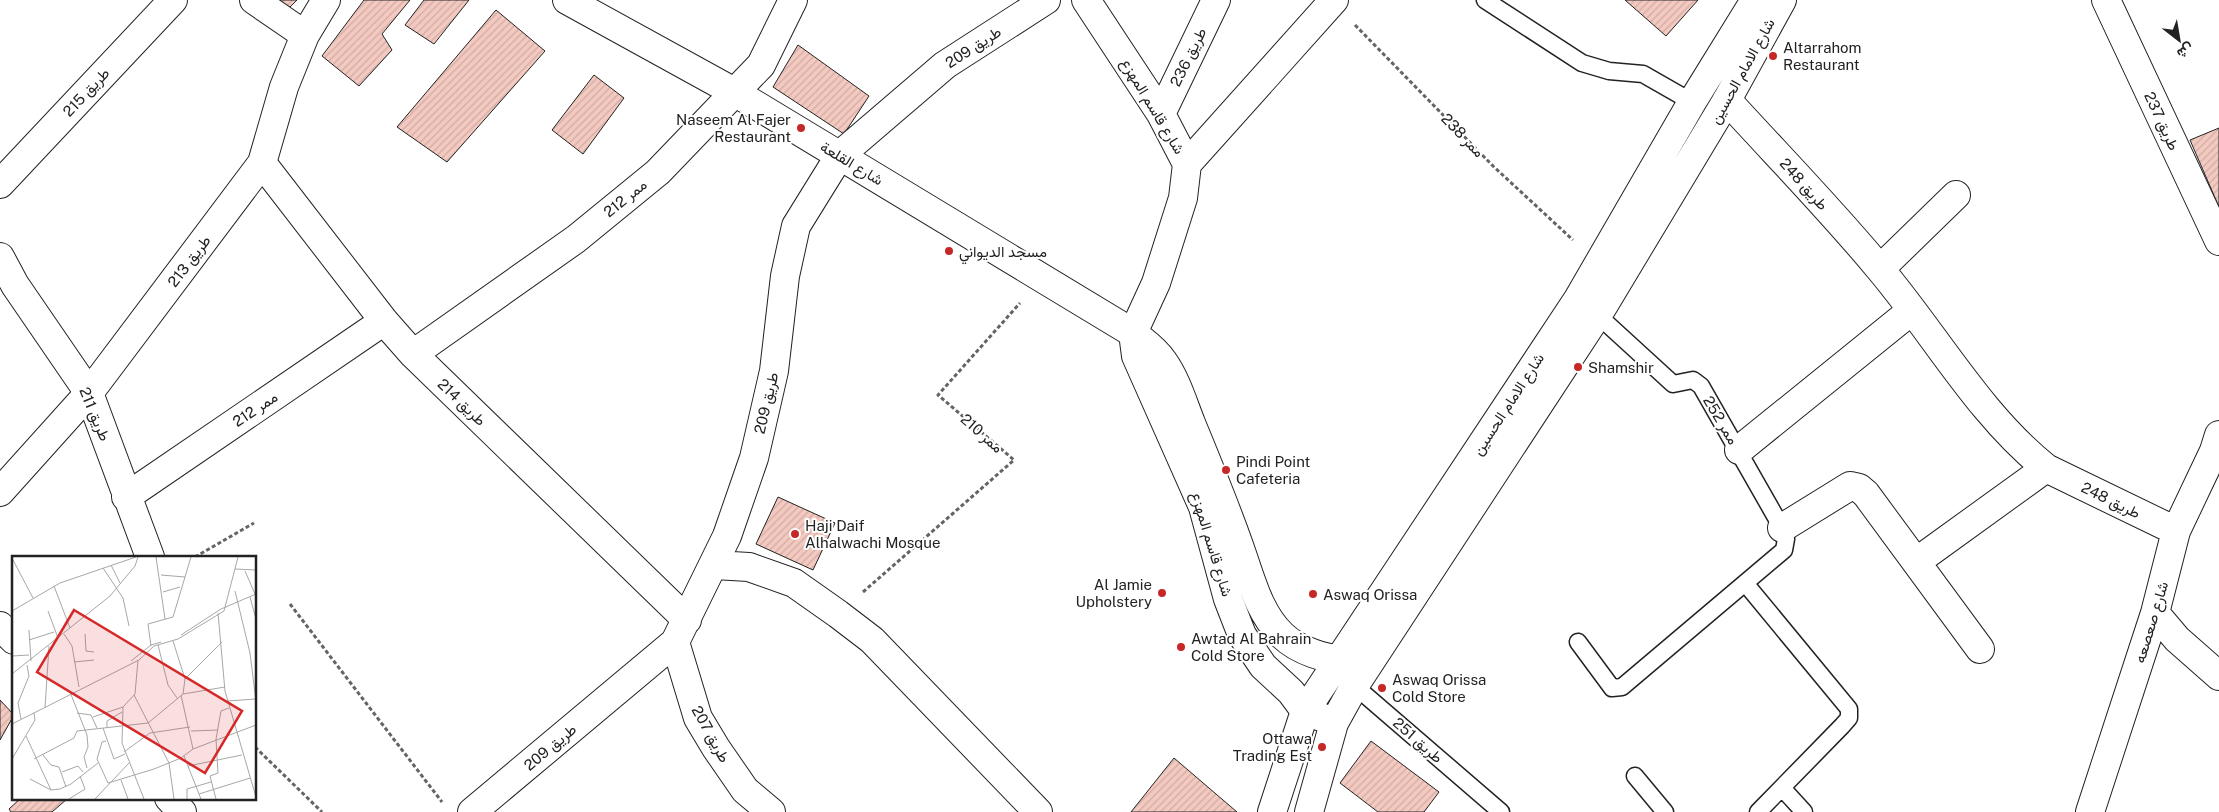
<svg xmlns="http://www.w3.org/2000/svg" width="2219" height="812" font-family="'Public Sans',Vazirmatn,sans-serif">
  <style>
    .building { fill: url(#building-hatch); stroke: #222 }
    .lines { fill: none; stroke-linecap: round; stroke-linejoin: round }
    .service-casing { stroke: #222; stroke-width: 19 }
    .minor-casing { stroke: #222; stroke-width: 30 }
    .tertiary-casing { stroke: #222; stroke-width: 30 }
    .path { stroke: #646464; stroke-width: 3; stroke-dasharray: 4 2.5; stroke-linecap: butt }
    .service { stroke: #fff; stroke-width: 16 }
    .minor { stroke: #fff; stroke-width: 28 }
    .tertiary { stroke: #fff; stroke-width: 28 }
    .poi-dot { fill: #c62828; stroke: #fff; stroke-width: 2 }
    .labels { text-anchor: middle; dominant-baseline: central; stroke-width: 4; stroke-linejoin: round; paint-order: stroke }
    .street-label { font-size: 15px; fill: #222; stroke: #fff }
    .poi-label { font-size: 15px; fill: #222; stroke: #fff; text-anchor: start }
    .inset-road { fill: none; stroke: #a7a7a7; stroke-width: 1 }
    .view { fill: #d62828; fill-opacity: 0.15; stroke: #d62828; stroke-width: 2.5 }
    .inset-edge { fill: none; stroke: #222; stroke-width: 2.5 }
  </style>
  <defs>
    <pattern id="building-hatch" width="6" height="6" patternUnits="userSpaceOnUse" patternTransform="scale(1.25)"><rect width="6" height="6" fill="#f3c9c0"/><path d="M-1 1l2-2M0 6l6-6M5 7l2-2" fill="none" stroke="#d0aca5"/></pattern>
  </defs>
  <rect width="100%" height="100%" fill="#fff"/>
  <path class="building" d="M276 0H297L287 10Z
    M364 0H410L382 34 392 50 359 86 322 56Z
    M424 0H469L434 44 405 25Z
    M1625 0H1698L1666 36Z
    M496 10 545 51 447 162 397 127Z
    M798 45 869 96 844 134 773 87Z
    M594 75 624 98 583 154 552 130Z
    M2219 128V207L2190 140Z
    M778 497 835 523 813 570 756 544Z
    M0 700 14 715 0 740Z
    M1371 741 1439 792 1424 812H1378L1340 783Z
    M1174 758 1237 812H1131Z
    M21 798H66L67 799 52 812H11L9 809Z"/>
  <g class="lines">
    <g class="service-casing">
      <path id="service" d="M1485 0 1582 63 1609 71 1643 74 1692 102
        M1745 583 1849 709V718L1842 726 1758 812
        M1578 642 1612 688 1622 687 1784 550 1786 539 1782 528 1701 386 1693 380 1673 384 1591 309
        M1349 681 1501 812
        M1635 776 1665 812
        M1783 789 1804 812"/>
    </g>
    <g class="minor-casing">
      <path id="minor" d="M254 0 305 35
        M1086 0 1161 114 1187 164 1183 198 1156 283 1133 333
        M2106 0 2219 241
        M1727 100C1778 156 1831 210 1879 268 1935 334 1978 413 2046 468L2176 531
        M1161 114 1216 0
        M262 163 384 321 413 354 687 620
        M1187 164 1334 0
        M0 184 173 0
        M0 257 15 285 89 393 150 557
        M1880 269 1956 195
        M413 354 576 239 658 172 761 65 793 0
        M1739 450 1911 311
        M0 492 89 393 262 163 284 87 305 35 326 0
        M126 497 384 321
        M1782 528 1850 486 1859 488 1866 494 1980 649
        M1916 562 2046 468
        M714 565 749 567 794 583 838 614 872 640 1038 812
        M2155 613 2177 639 2219 676
        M0 626 14 640
        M675 642 698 718 716 748 745 790 771 812
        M169 798 182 812
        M472 812 675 642 727 536 754 458 774 371 785 276 796 226 840 155 945 65 1046 0
        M2090 812 2155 613 2176 531 2214 451 2219 435"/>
    </g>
    <g class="tertiary-casing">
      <path id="tertiary" d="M567 0 736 93 1133 333C1144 342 1155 349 1163 361 1176 379 1183 403 1191 423 1209 467 1227 510 1242 554 1252 583 1260 614 1282 635 1305 657 1337 659 1367 666
        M1133 333 1136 356 1203 507 1228 599 1242 635 1263 666 1291 692 1305 711 1321 717
        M1272 812 1305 711 1578 299 1692 102 1755 0
        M1309 812 1334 723 1355 685 1602 308 1727 100 1782 0"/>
    </g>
    <path class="path" d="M1355 25 1493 166 1573 240
      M195 557 254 523
      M863 592 1014 460 938 395 1020 303
      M290 604 442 802
      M255 747 322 812"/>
    <use href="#service" class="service"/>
    <use href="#minor" class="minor"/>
    <use href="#tertiary" class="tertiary"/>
  </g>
  <g class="poi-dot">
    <circle cx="1773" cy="56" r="5"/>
    <circle cx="801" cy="128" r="5"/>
    <circle cx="949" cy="251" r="5"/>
    <circle cx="1578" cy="367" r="5"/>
    <circle cx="1226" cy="470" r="5"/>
    <circle cx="795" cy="534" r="5"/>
    <circle cx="1162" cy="593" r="5"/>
    <circle cx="1313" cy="594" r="5"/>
    <circle cx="1181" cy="647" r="5"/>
    <circle cx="1382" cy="688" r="5"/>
    <circle cx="1322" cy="747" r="5"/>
  </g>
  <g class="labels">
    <g class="street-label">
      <text transform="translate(973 47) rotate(-33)">طريق 209</text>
      <text transform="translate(1188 57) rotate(-64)">طريق 236</text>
      <text transform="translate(1742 71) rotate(-61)">شارع الامام الحسين</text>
      <text transform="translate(86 92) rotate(-47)">طريق 215</text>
      <text transform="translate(1153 106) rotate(59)">شارع قاسم المهزع</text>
      <text transform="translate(2162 121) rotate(65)">طريق 237</text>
      <text transform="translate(1463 135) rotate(46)">ممر 238</text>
      <text transform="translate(852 163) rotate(31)">شارع القلعة</text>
      <text transform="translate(1804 184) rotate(48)">طريق 248</text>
      <text transform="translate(625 198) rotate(-39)">ممر 212</text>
      <text transform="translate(189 261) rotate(-53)">طريق 213</text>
      <text transform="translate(462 402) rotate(44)">طريق 214</text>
      <text transform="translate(766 403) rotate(-77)">طريق 209</text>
      <text transform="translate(1508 404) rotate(-57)">شارع الامام الحسين</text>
      <text transform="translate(255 409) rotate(-34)">ممر 212</text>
      <text transform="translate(95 414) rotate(67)">طريق 211</text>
      <text transform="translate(1721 420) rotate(59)">ممر 252</text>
      <text transform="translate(982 433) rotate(41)">ممر 210</text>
      <text transform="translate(2111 500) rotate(26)">طريق 248</text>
      <text transform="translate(1212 544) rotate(73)">شارع قاسم المهزع</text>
      <text transform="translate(2151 622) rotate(-73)">شارع صعصعه</text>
      <text transform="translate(711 734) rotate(61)">طريق 207</text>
      <text transform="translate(1418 740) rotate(41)">طريق 251</text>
      <text transform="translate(550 747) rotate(-40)">طريق 209</text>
    </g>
    <g class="poi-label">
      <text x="1783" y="47">Altarrahom<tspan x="1783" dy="17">Restaurant</tspan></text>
      <text x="791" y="119" text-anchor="end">Naseem Al Fajer<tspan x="791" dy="17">Restaurant</tspan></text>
      <text x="959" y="251">مسجد الديواني</text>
      <text x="1588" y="367">Shamshir</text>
      <text x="1236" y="461">Pindi Point<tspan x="1236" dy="17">Cafeteria</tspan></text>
      <text x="805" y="525">Haji Daif<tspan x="805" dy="17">Alhalwachi Mosque</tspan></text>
      <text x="1152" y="584" text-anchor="end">Al Jamie<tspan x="1152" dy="17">Upholstery</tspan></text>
      <text x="1323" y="594">Aswaq Orissa</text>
      <text x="1191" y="638">Awtad Al Bahrain<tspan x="1191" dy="17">Cold Store</tspan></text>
      <text x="1392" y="679">Aswaq Orissa<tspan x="1392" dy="17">Cold Store</tspan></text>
      <text x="1312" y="738" text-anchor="end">Ottawa<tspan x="1312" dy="17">Trading Est</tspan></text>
    </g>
  </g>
  <g transform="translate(12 556)">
    <rect width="244" height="244" fill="#fff"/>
    <path class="inset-road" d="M144 1 153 63M0 2 21 42M99 9 108 27M91 12 111 42 117 70M223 13 244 14M233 15 243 38M149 19 173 21M42 30 58 72M223 35 238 97 244 145M151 36 168 31M238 41 244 63M0 55 48 27 124 1M36 55 46 82M206 57 213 135 244 241M17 74 19 105M52 78 60 90 67 131M73 78 74 95 82 96M169 79 209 53 244 38M17 84 42 76M161 85 173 123 171 138M146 89 156 129 165 142M139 90 136 68 161 61 179 1M0 100 17 99M126 104 123 138 111 151 110 187 132 243M119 105 139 89 149 86M62 106 82 104M0 118 98 40 123 10 126 1M173 123 210 86M58 136 75 179 76 191 72 201 75 212M122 139 157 207 162 243M169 139 181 193M216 145 243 143M33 152 37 90M65 157 79 159 85 172M81 161 111 151M9 163 6 147 17 120 15 109M0 168 127 104 142 90 166 83 212 55 226 1M95 171V165L110 156M91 172 102 203 113 198M179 175 206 174M14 180 39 234M94 185 90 186 85 203 96 227M112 196 138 177 178 171M31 199 39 209 47 211 54 231M172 200 189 243M0 203 23 164 22 157M22 203 62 182 65 175 136 167 171 138 213 131M176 210 230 199M50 216 66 210 71 216M18 223 39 234 48 233 59 228 86 207M109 224 116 243M96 227 142 213 169 202 181 193 244 169M187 238 238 222M57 243 73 233 68 220M83 243 117 207M175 243V233L199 226M204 243 198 220 206 217 204 183 209 155 217 152"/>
    <path class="view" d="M62 54 230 155 193 217 25 116Z"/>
    <rect width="244" height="244" class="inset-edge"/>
  </g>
  <g transform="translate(2179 40) rotate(149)" stroke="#ffffff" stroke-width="4" paint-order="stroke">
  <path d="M0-4L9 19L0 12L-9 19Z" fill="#222222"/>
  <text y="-8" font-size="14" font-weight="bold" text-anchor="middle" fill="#222222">ش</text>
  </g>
</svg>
